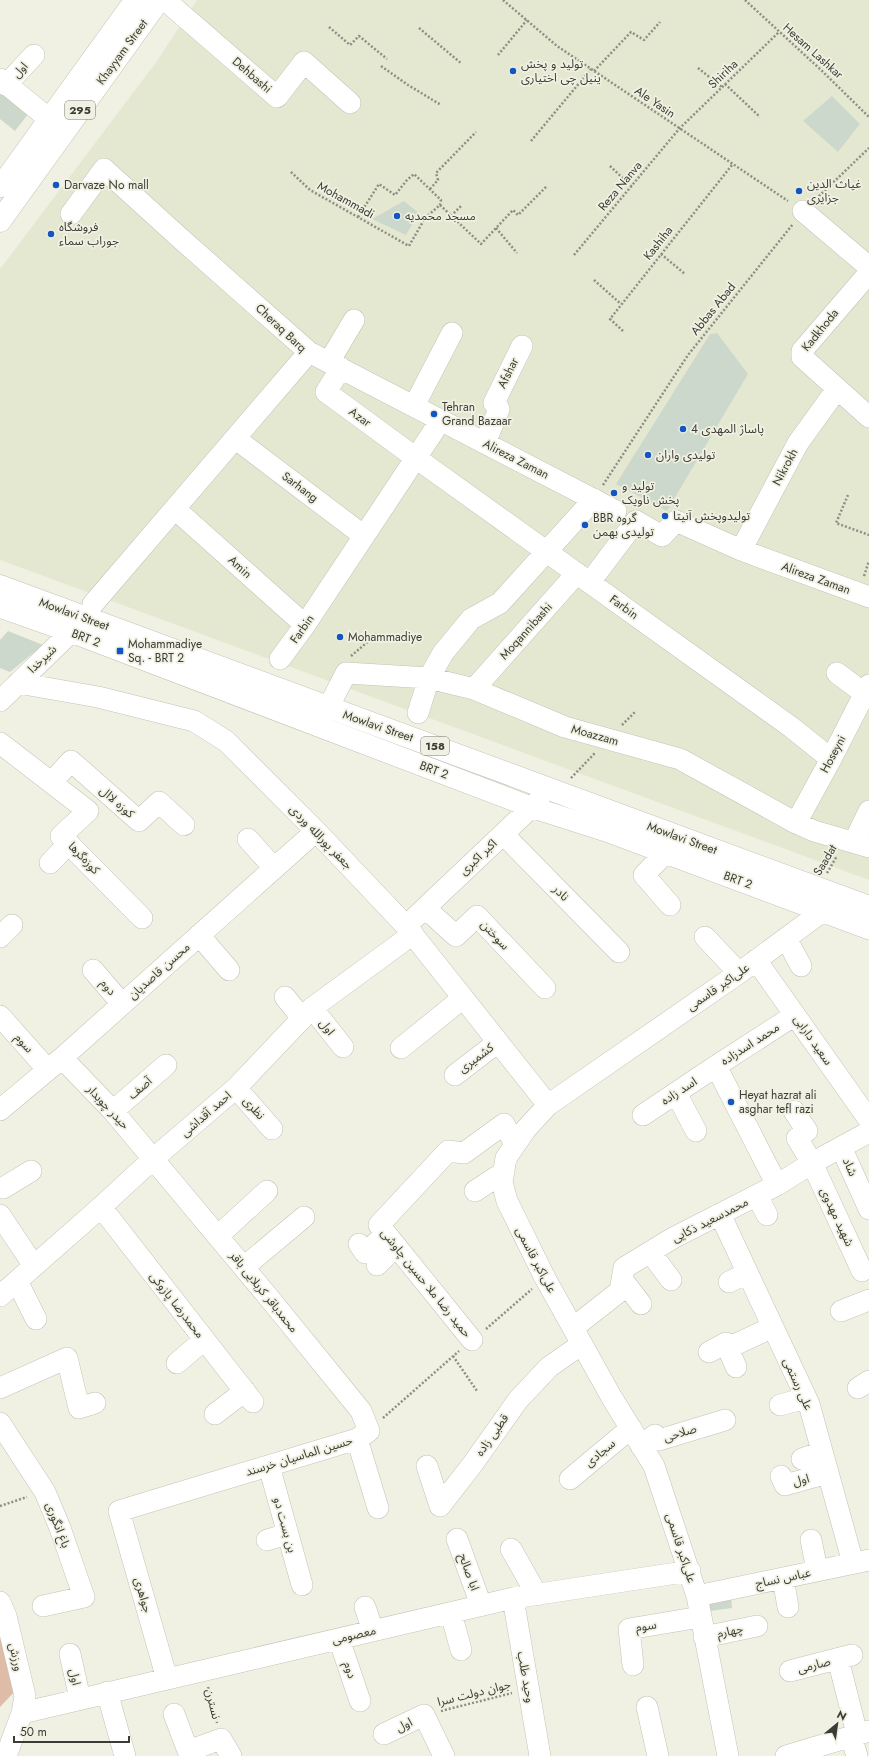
<svg xmlns="http://www.w3.org/2000/svg" width="869" height="1756" font-family="Jost,'Noto Sans Arabic',sans-serif">
  <style>
    .built { fill: #e5e8d1 }
    .green { fill: #dfbca8 }
    .building { fill: #cdd8cc }
    .lines { fill: none; stroke-linecap: round; stroke-linejoin: round }
    .minor-casing { stroke: #c2c3b5; stroke-width: 22 }
    .major-casing { stroke: #c2c3b5; stroke-width: 23 }
    .path { stroke: #8d8e84; stroke-width: 2.5; stroke-dasharray: 2 2; stroke-linecap: butt }
    .minor { stroke: #fff; stroke-width: 21 }
    .major { stroke: #fff; stroke-width: 22 }
    .poi-dot { fill: #1456c1; stroke: #f0f1e2; stroke-width: 1.5 }
    .labels { text-anchor: middle; dominant-baseline: central; stroke-width: 3.5; stroke-linejoin: round; paint-order: stroke }
    .shield { fill: #f0f1e2; stroke: #72726a; stroke-width: 1 }
    .shield-label { font-size: 11px; font-weight: bold; fill: #3c3c36 }
    .street-label { font-size: 12px; fill: #3c3c36; stroke: #f0f1e2 }
    .poi-label { font-size: 12px; fill: #3c3c36; stroke: #f0f1e2; text-anchor: start }
  </style>
  <rect width="100%" height="100%" fill="#f0f1e2"/>
  <path class="built" d="M197 0H869V880L0 560V269L157 61Z"/>
  <path class="green" d="M0 1618 15 1691 0 1707Z"/>
  <path class="building" d="M0 92 28 114 15 131 0 119Z
    M832 96 860 124 838 152 803 121Z
    M404 201 419 213 406 235 372 219Z
    M717 333 748 374 667 511 616 484 710 334Z
    M8 631 43 645 10 672 0 668V640Z
    M731 1596 732 1608 710 1611 708 1599Z"/>
  <g class="lines">
    <g class="minor-casing">
      <path id="minor" d="M165 0 277 97 304 62 350 103
        M0 79 59 127
        M6 85 34 55
        M0 187 135 0
        M803 211 869 267
        M71 214 104 169 180 238 309 352 93 604
        M869 273 802 351V357L869 417
        M309 352 616 511
        M329 362 354 320
        M341 368 326 392 416 458 791 727 831 759
        M414 406 452 333
        M236 439 364 536
        M485 443 499 409 494 403 522 346
        M175 509 305 625
        M741 550 798 443 837 389
        M590 582 636 521 662 536 676 521 741 550 869 597
        M0 607 71 632 531 807 606 831 869 929
        M280 659 305 625 441 420
        M837 673 864 693
        M18 683 98 697 194 721 226 741 316 831 406 926 548 1105
        M474 689 577 573
        M0 701 71 632 78 622
        M328 708 346 673 429 678 474 689 565 727 680 759 796 823 814 831 869 847
        M418 713 429 678 443 653 471 619 500 603 594 499
        M0 743 88 811 61 836 142 918
        M52 782 71 761 139 821 159 802 184 825
        M796 823 831 759 869 685
        M503 834 619 952
        M248 839 274 868
        M854 842 869 811
        M50 863 69 843
        M670 905 644 875 674 844
        M425 908 456 936 477 916 545 988
        M406 926 539 800
        M199 935 229 970
        M0 937 12 925
        M705 937 739 973
        M786 938 801 966
        M756 960 869 1120
        M93 970 122 1004
        M285 997 302 1018
        M312 1008 343 1047
        M0 1016 48 1070
        M401 1048 463 998
        M62 1058 113 1111 270 1299 361 1411 369 1431 357 1439 119 1511 167 1679
        M455 1075 498 1042
        M236 1088 272 1129
        M676 1093 696 1131
        M0 1110 62 1058 316 831
        M113 1111 166 1065
        M794 1111 807 1131 797 1138 812 1163 862 1271
        M643 1115 716 1066
        M841 1147 869 1209
        M777 1185 716 1066 795 1015
        M3 1188 31 1171
        M475 1191 504 1172
        M757 1196 767 1215
        M101 1207 253 1402
        M720 1214 809 1404 853 1563
        M0 1215 34 1266
        M218 1236 267 1191
        M359 1244 365 1253 386 1234
        M650 1252 671 1280
        M377 1265 396 1246
        M244 1267 304 1217
        M622 1279 641 1304
        M17 1281 36 1319
        M729 1282 747 1273
        M0 1296 101 1207 153 1159 236 1088 312 1008 413 934
        M841 1311 869 1300
        M573 1328 620 1291 624 1268 673 1238 777 1185 812 1163 869 1132
        M472 1340 379 1225 448 1151 464 1153 504 1124 515 1144
        M728 1348 773 1327
        M709 1352 726 1343 736 1367
        M177 1363 204 1340
        M0 1388 67 1358 79 1408 95 1403
        M858 1388 869 1381
        M780 1405 806 1398
        M215 1414 245 1391
        M0 1423 45 1492 60 1528 84 1597 43 1606
        M357 1439 378 1508
        M641 1446 655 1435 659 1440 725 1420
        M802 1459 822 1452
        M269 1466 302 1585
        M427 1466 440 1506 472 1465 518 1400 549 1367 582 1344
        M781 1476 785 1485 828 1473
        M570 1479 631 1428
        M457 1539 481 1605
        M267 1540 288 1534
        M811 1540 817 1570
        M511 1549 537 1595
        M783 1578 788 1607
        M697 1596 869 1560
        M513 1598 540 1756
        M0 1602 6 1616 25 1696 22 1713 6 1756
        M365 1607 373 1631
        M451 1613 461 1650
        M704 1637 757 1626
        M339 1639 360 1701
        M70 1654 80 1699
        M838 1659 857 1734
        M633 1665 629 1629 700 1617
        M790 1671 852 1655
        M107 1692 125 1756
        M647 1707 658 1756
        M22 1713 513 1598 690 1571
        M174 1714 188 1751 221 1739 231 1756
        M384 1734 424 1715 444 1756
        M851 1736 857 1756
        M728 1756 697 1596 654 1466 612 1398 545 1278 507 1201 502 1182 506 1158 526 1129 548 1105 739 973 842 897
        M786 1756 869 1731"/>
    </g>
    <g class="major-casing">
      <path id="major" d="M0 221 159 0
        M0 586 869 907"/>
    </g>
    <path class="path" d="M503 0 557 46 788 201
      M745 0 821 70 869 117
      M329 27 350 45 359 36 387 59
      M419 28 462 64
      M498 55 527 20
      M381 66 408 85 441 105
      M698 68 722 87
      M594 71 631 32 644 40 660 22
      M725 84 760 117
      M531 141 591 69
      M610 166 632 187
      M291 172 310 190 409 246 425 218 440 205 481 244 513 210 518 215 547 186
      M430 189 438 180 436 173 476 132
      M816 199 869 148
      M451 216 462 205
      M358 217 379 184 395 195 407 180 414 174 441 200 440 205
      M496 228 517 253
      M661 254 685 274
      M574 255 679 129 779 32
      M594 280 621 304
      M623 331 610 319 732 165
      M603 485 688 355 793 224
      M848 495 836 523 869 535
      M864 576 869 561
      M351 656 377 634
      M622 725 636 711
      M571 778 595 753
      M827 873 837 856
      M486 1329 532 1289
      M453 1356 477 1391
      M383 1418 459 1351
      M0 1506 27 1497
      M208 1687 217 1723
      M441 1711 512 1693"/>
    <use href="#minor" class="minor"/>
    <use href="#major" class="major"/>
  </g>
  <g class="poi-dot">
    <circle cx="513" cy="71" r="4"/>
    <circle cx="56" cy="185" r="4"/>
    <circle cx="799" cy="191" r="4"/>
    <circle cx="397" cy="216" r="4"/>
    <circle cx="51" cy="234" r="4"/>
    <circle cx="434" cy="414" r="4"/>
    <circle cx="683" cy="429" r="4"/>
    <circle cx="648" cy="455" r="4"/>
    <circle cx="614" cy="493" r="4"/>
    <circle cx="665" cy="516" r="4"/>
    <circle cx="585" cy="525" r="4"/>
    <circle cx="340" cy="637" r="4"/>
    <rect x="116" y="647" width="8" height="8" rx="2"/>
    <circle cx="731" cy="1102" r="4"/>
  </g>
  <g class="labels">
    <g class="shield">
      <rect x="65" y="101" width="30" height="18" rx="3"/>
      <rect x="421" y="737" width="28" height="18" rx="3"/>
    </g>
    <g class="shield-label">
      <text x="80" y="110">295</text>
      <text x="435" y="746">158</text>
    </g>
    <g class="street-label">
      <text transform="translate(813 51) rotate(42)">Hesam Lashkar</text>
      <text transform="translate(122 52) rotate(-54)">Khayyam Street</text>
      <text transform="translate(20 70) rotate(-48)">اول</text>
      <text transform="translate(723 74) rotate(-44)">Shiriha</text>
      <text transform="translate(252 75) rotate(41)">Dehbashi</text>
      <text transform="translate(655 102) rotate(34)">Ale Yasin</text>
      <text transform="translate(620 186) rotate(-50)">Reza Nanva</text>
      <text transform="translate(346 200) rotate(29)">Mohammadi</text>
      <text transform="translate(658 243) rotate(-52)">Kashiha</text>
      <text transform="translate(713 309) rotate(-51)">Abbas Abad</text>
      <text transform="translate(281 328) rotate(43)">Cheraq Barq</text>
      <text transform="translate(820 330) rotate(-51)">Kadkhoda</text>
      <text transform="translate(508 373) rotate(-64)">Afshar</text>
      <text transform="translate(360 417) rotate(36)">Azar</text>
      <text transform="translate(516 459) rotate(27)">Alireza Zaman</text>
      <text transform="translate(785 467) rotate(-62)">Nikrokh</text>
      <text transform="translate(300 487) rotate(37)">Sarhang</text>
      <text transform="translate(240 567) rotate(42)">Amin</text>
      <text transform="translate(816 578) rotate(20)">Alireza Zaman</text>
      <text transform="translate(624 607) rotate(36)">Farbin</text>
      <text transform="translate(74 614) rotate(20)">Mowlavi Street</text>
      <text transform="translate(302 629) rotate(-55)">Farbin</text>
      <text transform="translate(526 631) rotate(-48)">Moqannibashi</text>
      <text transform="translate(86 638) rotate(21)">BRT 2</text>
      <text transform="translate(42 659) rotate(-44)">شیرخدا</text>
      <text transform="translate(378 726) rotate(19)">Mowlavi Street</text>
      <text transform="translate(595 735) rotate(16)">Moazzam</text>
      <text transform="translate(833 754) rotate(-62)">Hoseyni</text>
      <text transform="translate(434 770) rotate(21)">BRT 2</text>
      <text transform="translate(117 802) rotate(41)">کوزه لاال</text>
      <text transform="translate(321 837) rotate(46)">جعفر پورالله وردی</text>
      <text transform="translate(682 838) rotate(20)">Mowlavi Street</text>
      <text transform="translate(478 857) rotate(-43)">اکبر اکبری</text>
      <text transform="translate(84 858) rotate(46)">کوزه‌گرها</text>
      <text transform="translate(825 860) rotate(-59)">Saadat</text>
      <text transform="translate(738 880) rotate(20)">BRT 2</text>
      <text transform="translate(561 893) rotate(45)">نادر</text>
      <text transform="translate(495 935) rotate(47)">سوختن</text>
      <text transform="translate(159 971) rotate(-42)">محسن قاصدیان</text>
      <text transform="translate(108 987) rotate(49)">دوم</text>
      <text transform="translate(718 987) rotate(-35)">علی‌اکبر قاسمی</text>
      <text transform="translate(327 1027) rotate(52)">اول</text>
      <text transform="translate(813 1040) rotate(55)">سعید دارابی</text>
      <text transform="translate(24 1043) rotate(48)">سوم</text>
      <text transform="translate(750 1044) rotate(-33)">محمد اسدزاده</text>
      <text transform="translate(476 1058) rotate(-37)">کشمیری</text>
      <text transform="translate(140 1088) rotate(-41)">آصف</text>
      <text transform="translate(679 1091) rotate(-33)">اسد زاده</text>
      <text transform="translate(108 1107) rotate(47)">حیدر چوبدار</text>
      <text transform="translate(254 1108) rotate(49)">نظری</text>
      <text transform="translate(206 1114) rotate(-41)">احمد آقداشی</text>
      <text transform="translate(850 1167) rotate(66)">شاد</text>
      <text transform="translate(837 1217) rotate(65)">شهید مهدوی</text>
      <text transform="translate(710 1220) rotate(-27)">محمدسعید ذکایی</text>
      <text transform="translate(536 1260) rotate(62)">علی‌اکبر قاسمی</text>
      <text transform="translate(426 1283) rotate(51)">حمید رضا ملا حسین چاوشی</text>
      <text transform="translate(264 1292) rotate(51)">محمدباقر کربلایی باقر</text>
      <text transform="translate(177 1305) rotate(52)">محمدرضا پازوکی</text>
      <text transform="translate(798 1384) rotate(66)">علی رستمی</text>
      <text transform="translate(680 1433) rotate(-17)">صلاحی</text>
      <text transform="translate(492 1435) rotate(-55)">قطبی زاده</text>
      <text transform="translate(600 1453) rotate(-40)">سجادی</text>
      <text transform="translate(299 1456) rotate(-17)">حسین الماسیان خرسند</text>
      <text transform="translate(801 1480) rotate(-15)">اول</text>
      <text transform="translate(58 1525) rotate(69)">باغ انگوری</text>
      <text transform="translate(285 1525) rotate(75)">بن بست دو</text>
      <text transform="translate(681 1548) rotate(72)">علی‌اکبر قاسمی</text>
      <text transform="translate(469 1572) rotate(70)">ابا صالح</text>
      <text transform="translate(783 1578) rotate(-12)">عباس نساج</text>
      <text transform="translate(143 1595) rotate(74)">جواهری</text>
      <text transform="translate(646 1626) rotate(-9)">سوم</text>
      <text transform="translate(730 1631) rotate(-12)">چهارم</text>
      <text transform="translate(354 1635) rotate(-13)">معصومی</text>
      <text transform="translate(16 1657) rotate(77)">ورزش</text>
      <text transform="translate(814 1665) rotate(-14)">صارمی</text>
      <text transform="translate(350 1670) rotate(72)">دوم</text>
      <text transform="translate(75 1677) rotate(77)">اول</text>
      <text transform="translate(526 1677) rotate(80)">وحید طلب</text>
      <text transform="translate(474 1693) rotate(-14)">جوان دولت سرا</text>
      <text transform="translate(213 1704) rotate(76)">نسترن</text>
      <text transform="translate(404 1725) rotate(-27)">اول</text>
    </g>
    <g class="poi-label">
      <text x="521" y="64">تولید و پخش<tspan x="521" dy="14">ینیل چی اختیاری</tspan></text>
      <text x="807" y="184">غیاث الدین<tspan x="807" dy="14">جزایری</tspan></text>
      <text x="64" y="185">Darvaze No mall</text>
      <text x="405" y="216">مسجد محمدیه</text>
      <text x="59" y="227">فروشگاه<tspan x="59" dy="14">جوراب سماء</tspan></text>
      <text x="442" y="407">Tehran<tspan x="442" dy="14">Grand Bazaar</tspan></text>
      <text x="691" y="429">پاساژ المهدی 4</text>
      <text x="656" y="455">تولیدی واران</text>
      <text x="622" y="486">تولید و<tspan x="622" dy="14">پخش ناویک</tspan></text>
      <text x="673" y="516">تولیدوپخش آنیتا</text>
      <text x="593" y="518">BBR گروه<tspan x="593" dy="14">تولیدی بهمن</tspan></text>
      <text x="348" y="637">Mohammadiye</text>
      <text x="128" y="644">Mohammadiye<tspan x="128" dy="14">Sq. - BRT 2</tspan></text>
      <text x="739" y="1095">Heyat hazrat ali<tspan x="739" dy="14">asghar tefl razi</tspan></text>
    </g>
  </g>
  <g transform="translate(837 1724) rotate(29)" stroke="#f0f1e2" stroke-width="3" paint-order="stroke">
  <path d="M0-3L7 15L0 10L-7 15Z" fill="#3c3c36"/>
  <text y="-6" font-size="11" font-weight="bold" text-anchor="middle" fill="#3c3c36">N</text>
  </g>
  <path d="M14 1736v6h115v-6" fill="none" stroke="#3c3c36" stroke-width="2"/>
  <text x="20" y="1736" font-size="12" fill="#3c3c36" stroke="#f0f1e2" stroke-width="3" paint-order="stroke">50 m</text>
</svg>
